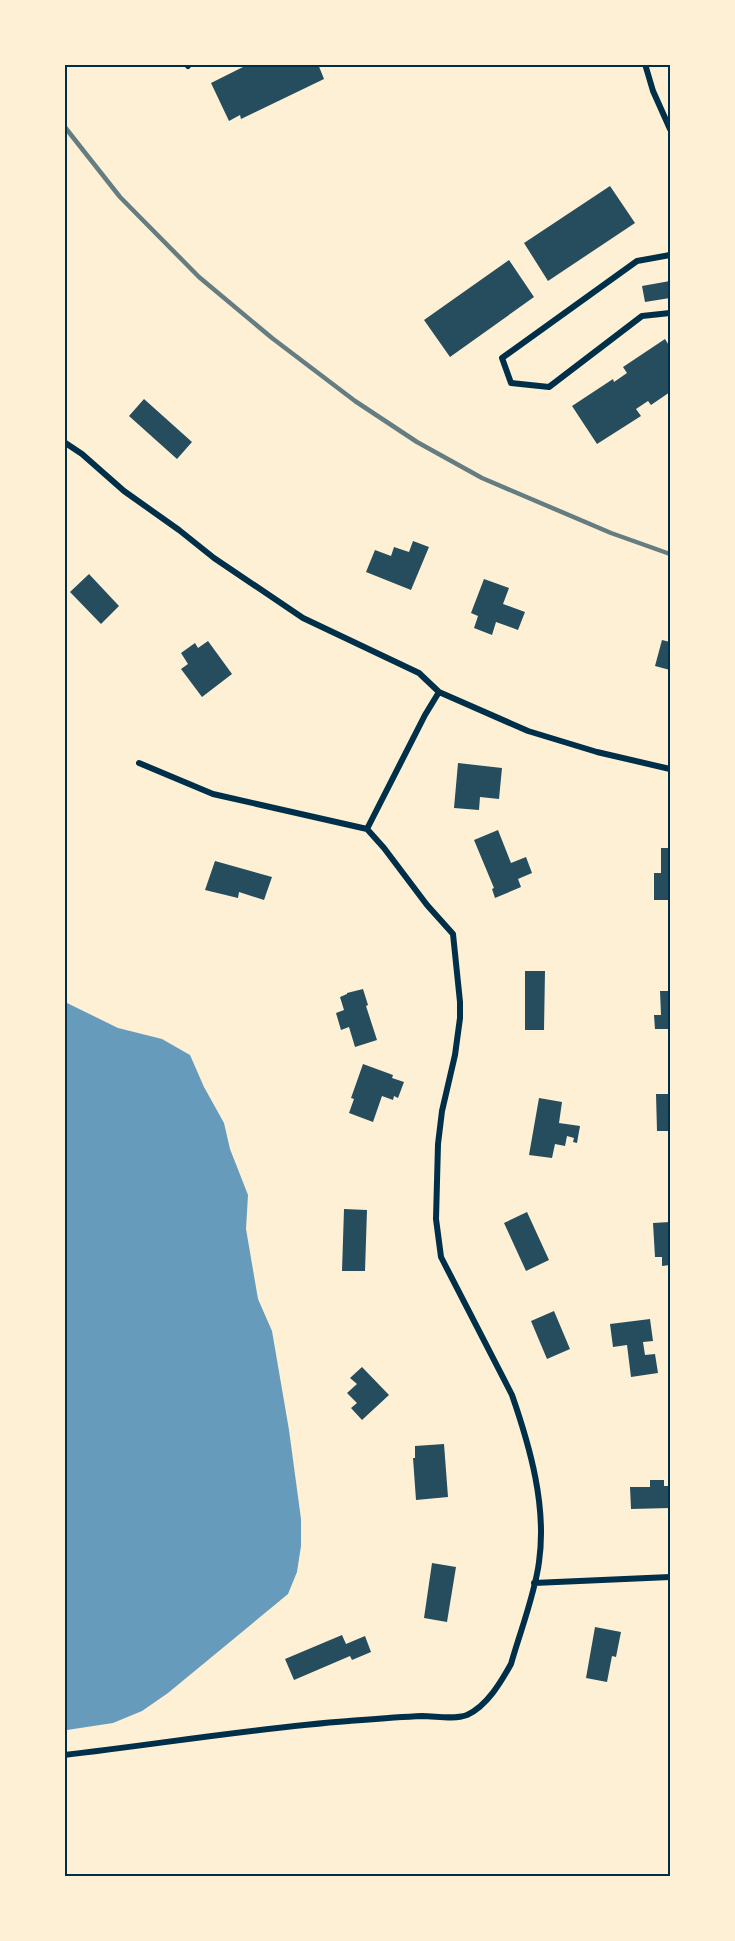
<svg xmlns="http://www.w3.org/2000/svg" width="735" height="1941" font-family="Signika,sans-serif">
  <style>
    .water { fill: #669bbc }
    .building { fill: #264d5e }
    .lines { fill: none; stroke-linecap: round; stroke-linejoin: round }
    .minor { stroke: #003049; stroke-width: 6 }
    .rail { stroke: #657d81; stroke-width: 4.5 }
    .neatline { fill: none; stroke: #003049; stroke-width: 2 }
  </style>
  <rect width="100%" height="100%" fill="#fdf0d5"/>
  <path class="water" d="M65 1002 118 1028 162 1039 190 1055 204 1087 224 1123 230 1149 248 1195 246 1229 258 1299 272 1331 289 1430 301 1519V1546L297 1572 288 1594 168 1693 142 1711 113 1723 67 1730H64Z"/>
  <path class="building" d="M249 64H318L324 79 241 119 240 115 229 121 211 83Z
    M610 186 635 223 548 281 524 243Z
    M509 260 534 297 450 357 424 320Z
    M670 281V298L645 302 642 286Z
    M665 339 670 347V392L651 405 648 401 636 409 641 416 597 444 572 406 613 379 614 382 627 373 623 367Z
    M144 399 192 442 177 459 129 416Z
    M413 541 429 547 411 590 366 572 375 550 391 556 394 547 409 552Z
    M89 574 119 606 101 624 70 592Z
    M484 579 509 588 503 604 525 612 518 630 496 622 492 635 474 628 478 616 471 613Z
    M662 640 670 642V670L655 666Z
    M208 641 232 674 202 697 181 669 188 664 181 653 195 643 198 648Z
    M458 763 502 768 499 799 480 797 479 810 454 808Z
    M498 830 511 863 526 857 532 873 518 879 521 887 495 898 492 889 494 888 474 840Z
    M661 848H670V900H654V873H661Z
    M215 861 272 877 264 900 239 892 238 898 205 890Z
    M525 971H545L544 1030H525Z
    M363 989 368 1005 366 1006 377 1040 355 1047 349 1027 341 1030 336 1013 344 1010 340 997 347 994V993Z
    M660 991H670V1029H655L654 1015H661Z
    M363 1064 393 1075 392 1078 404 1082 398 1098 394 1096 393 1100 382 1096 373 1122 349 1113 354 1099 351 1098Z
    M656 1094H670V1131H657Z
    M539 1098 562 1102 559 1123 580 1126 577 1143 573 1142 574 1138 567 1136 565 1146 555 1144 552 1158 529 1155Z
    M344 1209 367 1210 365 1271H342Z
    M527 1212 549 1260 526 1271 504 1223Z
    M670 1222V1265L662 1266V1257H655L653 1223Z
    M554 1311 570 1349 547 1359 531 1321Z
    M650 1319 653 1341 643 1342 645 1355 655 1354 658 1373 631 1377 627 1345 613 1347 610 1324Z
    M362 1367 389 1395 362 1420 351 1408 357 1403 347 1393 357 1384 350 1378Z
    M444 1444 448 1497 416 1500 413 1458H415V1446Z
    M650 1480H664V1486H670V1508L631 1509 630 1487H650Z
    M432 1563 456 1567 447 1622 424 1618Z
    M595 1627 621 1632 616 1657 612 1656 607 1682 586 1678Z
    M342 1635 346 1644 365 1636 371 1652 352 1660 350 1656 294 1680 285 1659Z"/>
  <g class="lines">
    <path class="minor" d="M645 64 653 91 670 129
      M188 66 189 64
      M670 255 637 261 502 358 511 383 549 387 642 316 670 313
      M64 442 82 454 124 491 179 530 214 558 303 618 419 673 439 692 528 731 597 752 670 769
      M367 829 425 715 439 692
      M534 1583 670 1577
      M64 1755C160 1744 254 1728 349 1721 374 1719 398 1717 422 1716 436 1716 454 1720 467 1715 487 1706 501 1682 511 1664 520 1632 535 1594 539 1562 547 1506 530 1447 512 1395L441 1257 436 1219 438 1144 442 1111 455 1055 460 1018V1002L453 934 427 905 384 848 367 829 213 794 139 763"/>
    <path class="rail" d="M64 126 120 197 199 277 272 338 355 401 417 442 482 478 611 533 670 554"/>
  </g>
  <rect width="735" height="1941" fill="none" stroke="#fdf0d5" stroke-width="132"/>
  <rect x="66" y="66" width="603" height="1809" class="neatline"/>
</svg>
